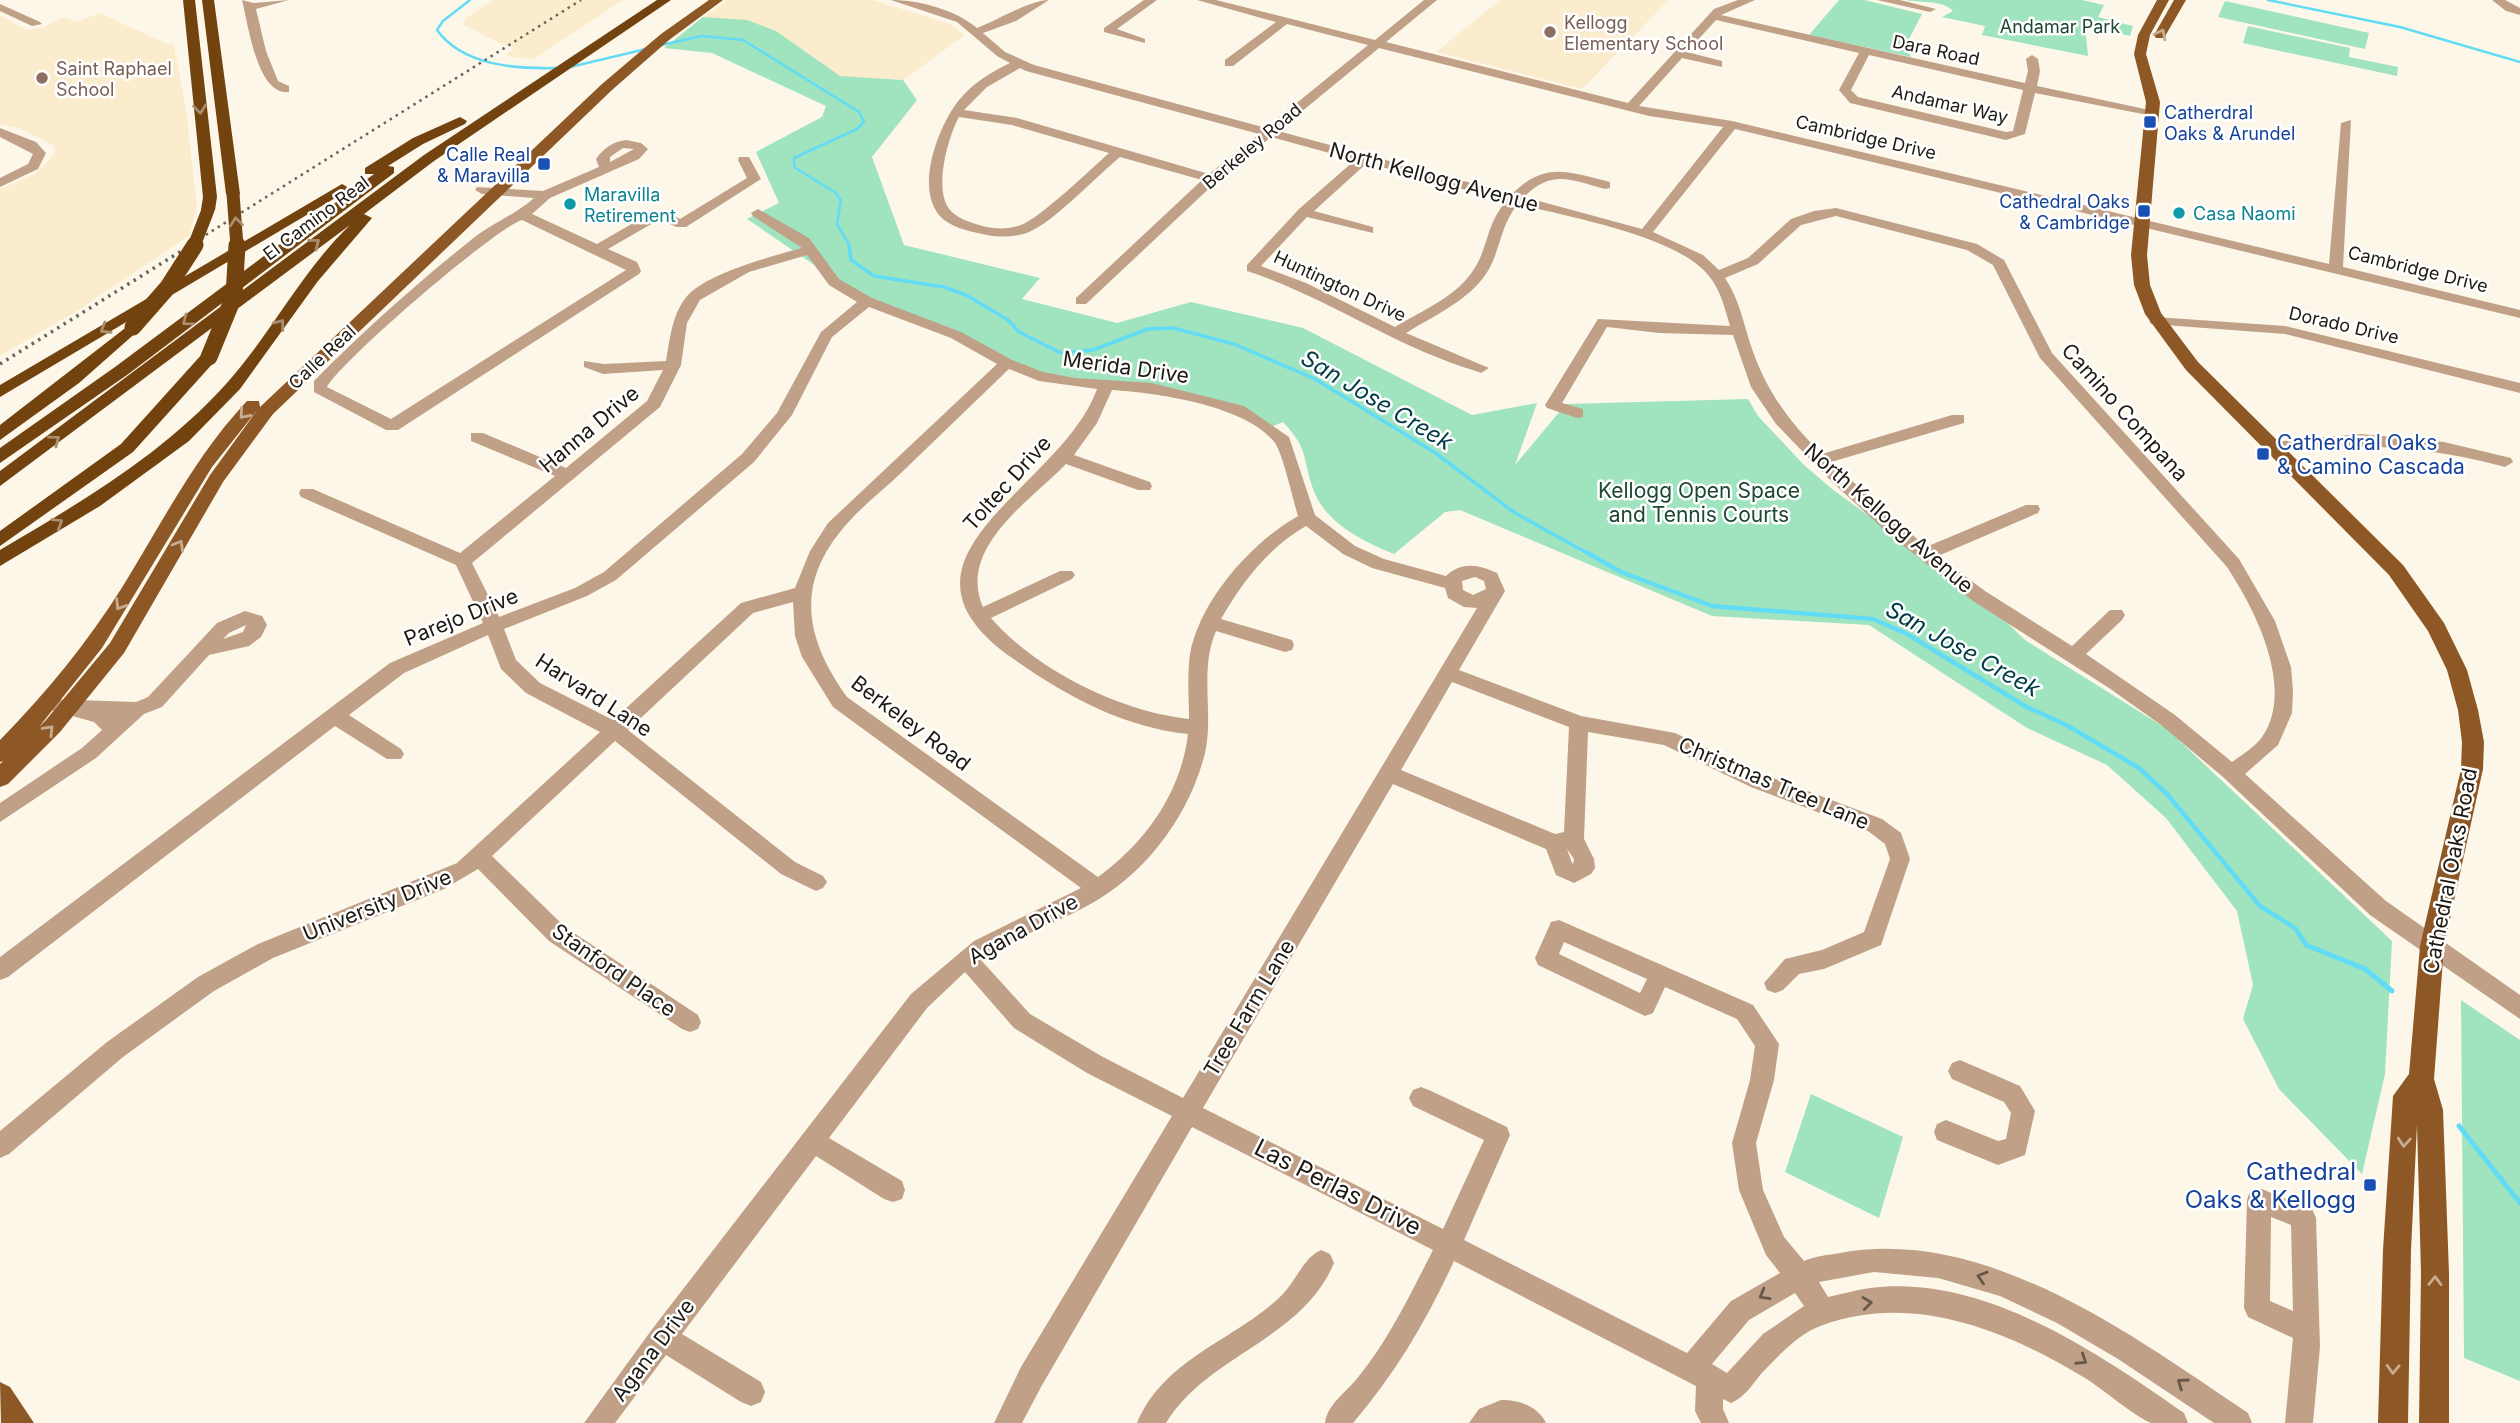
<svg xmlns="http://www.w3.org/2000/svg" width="2520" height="1423" font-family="Inter,sans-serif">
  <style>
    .built { fill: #fbecce }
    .green { fill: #a0e3bf }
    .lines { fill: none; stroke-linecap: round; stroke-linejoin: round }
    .stream-far3 { stroke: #62dcf5; stroke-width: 2.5 }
    .stream-far2 { stroke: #62dcf5; stroke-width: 3.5 }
    .stream-far1 { stroke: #62dcf5; stroke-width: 4.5 }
    .stream { stroke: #62dcf5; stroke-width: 5 }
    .minor { fill: #c0a188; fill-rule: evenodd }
    .major { fill: #8d5825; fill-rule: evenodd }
    .highway { fill: #72420f; fill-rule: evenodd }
    .rail-far1 { stroke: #69645a; stroke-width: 2.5; stroke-dasharray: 2.5 4.5; stroke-linecap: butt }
    .rail { stroke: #69645a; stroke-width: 3.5; stroke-dasharray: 2.5 5; stroke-linecap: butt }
    .highway-bridge-far1 { stroke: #72420f; stroke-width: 13 }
    .highway-bridge { stroke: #72420f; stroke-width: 17 }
    .oneway { stroke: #c6ac92 }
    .oneway2 { stroke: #aa8e6f }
    .oneway3 { stroke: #675747 }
    .education-dot { fill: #8d6e63; stroke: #fff; stroke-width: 2.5 }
    .transit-dot { fill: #1a4fb4; stroke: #fff; stroke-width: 2.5 }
    .culture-dot { fill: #0f9aa8; stroke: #fff; stroke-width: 2.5 }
    .labels { text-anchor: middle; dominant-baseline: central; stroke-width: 5; stroke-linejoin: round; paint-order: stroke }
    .far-education-label { font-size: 18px; fill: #785e54; stroke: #fff; text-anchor: start }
    .far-park-label { font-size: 18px; fill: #1e4733; stroke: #fff }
    .far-street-label { font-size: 18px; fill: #1e1a12; stroke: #fff }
    .far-transit-label { font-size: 18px; fill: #164399; stroke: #fff; text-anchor: end }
    .far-culture-label { font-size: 18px; fill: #0d838f; stroke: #fff; text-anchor: start }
    .street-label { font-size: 21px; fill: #1e1a12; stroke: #fff }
    .transit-label { font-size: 21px; fill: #164399; stroke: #fff; text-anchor: start }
    .park-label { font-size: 21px; fill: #1e4733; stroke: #fff }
    .water-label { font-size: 23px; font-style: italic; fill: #003a44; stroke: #fff }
    .near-transit-label { font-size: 24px; fill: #164399; stroke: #fff; text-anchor: end }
    .near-street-label { font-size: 24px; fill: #1e1a12; stroke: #fff }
  </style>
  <rect width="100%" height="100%" fill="#fdf7e9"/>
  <path class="built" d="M492 0H623L532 60 505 55 515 48 501 44 464 25 465 19Z
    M727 0H872L948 23 965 35 903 80 840 77 776 31 703 17Z
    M1500 0H1669L1582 89 1436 52Z
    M100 13 167 44 173 42 186 109 197 208 189 236 80 309 0 356V189L35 174 55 154 54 147 49 143 19 128 0 124V15L27 30 44 27 64 17 76 22Z"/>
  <path class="green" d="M1839 0H1864L1922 14 1907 43 1911 57 1809 35Z
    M1906 0H2082L2104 5 2098 17 2133 26 2130 36 2089 26 2086 36 2088 56 1982 35 1985 26 1942 17 1953 11C1943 0 1922 3 1906 0Z
    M2225 1 2369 33 2365 49 2218 17Z
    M703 17 747 20 776 31 840 76 903 80 917 100 872 157 904 245 1040 278 1022 299 1117 323 1191 302 1303 328 1472 415 1537 403 1515 465 1566 404 1748 399 1758 416 1804 465 1832 489 1978 595 2025 640 2167 729 2392 941 2385 1074 2362 1174 2279 1089 2243 1019 2253 985 2237 911 2166 818 2107 765 2027 728 1869 625 1712 616 1460 510 1445 512 1394 554C1362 541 1323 522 1312 486 1302 454 1308 449 1283 422L1268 428 1180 394 1039 376 979 346 867 301 747 219 779 203 756 152 822 117 826 106 712 53 664 48Z
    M2248 26 2350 48 2349 57 2398 67 2397 76 2243 43Z
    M2461 1000 2520 1040V1381L2464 1358Z
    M1811 1094 1903 1137 1879 1218 1785 1172Z"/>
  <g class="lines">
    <path class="stream-far3" d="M470 0 443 21 437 30C463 66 516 69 557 68
      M2268 0 2400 27 2520 62
      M661 45 702 36 743 40 859 112 864 122 857 129 794 158V167L836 193 841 200 837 224 850 246
      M566 68 646 49"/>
    <path class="stream-far2" d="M849 245 851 260 874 276 944 287 966 295 1008 320 1019 332 1061 353 1093 350 1148 329 1173 328 1234 344 1315 379 1434 452 1515 513 1589 554"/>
    <path class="stream-far1" d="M1586 552 1621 572 1712 606 1873 619 1907 634 2025 706 2068 726 2139 768 2167 794 2260 906 2295 928 2303 940"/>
    <path class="stream" d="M2302 938 2306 945 2365 969 2392 991
      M2459 1126 2520 1203"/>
    <path class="minor" d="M242 0 254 3 289 0 256 9 266 51 278 81 289 86V92C257 96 248 23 242 0Z
      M891 0C919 0 956 10 977 28 998 20 1030 0 1049 0L1016 21 983 33 1005 52 1034 65 1266 128 1368 45 1287 24 1233 66H1225V60L1276 22 1197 0H1216L1375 40 1424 0H1437L1386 42 1628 103 1714 9 1738 0H1755L1721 15 2025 83 2028 71 2026 59 2032 55 2038 59 2040 71 2037 86 2159 112 2153 116 2035 93 2025 134 2006 140 1850 103 1839 90 1859 53 1716 20 1687 52 1722 61V67L1682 58 1639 106 1732 121 2329 264 2341 123 2351 120 2343 267 2520 310V318L1735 129 1653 232 1703 255 1719 270 1748 258 1791 219 1814 211 1836 208 1977 244 2004 260 2052 353 2239 559 2275 621 2291 667 2293 691 2292 713 2278 745 2245 774 2386 901 2520 995V1019L2370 915 2223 777 2161 725 2109 688 1973 601 1890 535 1832 482 1776 424 1751 387 1733 335 1659 333 1607 327 1562 403 1583 409V417L1577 418 1547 408 1545 405 1598 319 1730 326C1725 309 1721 291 1709 276 1678 236 1568 217 1518 204 1501 224 1501 247 1489 269 1472 299 1435 315 1406 333L1489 368 1481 373 1476 371C1395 347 1327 297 1247 271V265L1299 209 1355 160 1271 137 1216 182 1086 304H1076V298L1202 180 1120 157C1097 176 1059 216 1035 229 1020 238 999 238 982 234 968 231 949 227 939 215 915 186 939 125 959 100 973 83 991 72 1010 63L997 56 957 22ZM1379 48 1649 116 1723 127 1642 229 1524 197C1552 169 1571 180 1605 189L1610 188V182C1568 172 1546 161 1512 194L1278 131ZM1869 55 2023 90 2013 131 2006 132 1858 97 1851 90ZM1020 68 1026 71 1259 134 1209 174 1017 118 964 110 987 87ZM959 117 1012 125 1109 153C1091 169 1040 218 1021 225 1008 230 992 229 979 225 969 222 957 218 950 210 933 190 948 137 959 117ZM1367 163 1506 201C1485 227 1489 246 1474 269 1458 296 1421 311 1395 327L1306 283 1261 266 1307 217 1373 233V227L1314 211ZM1836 216 1967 250 1993 265 2040 358 2227 567C2254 608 2294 685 2264 734 2257 746 2243 754 2232 762L2175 715 2086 654 2122 620 2125 615 2122 610H2110L2072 646 1985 591 1938 556 2038 513 2040 509 2038 505H2026L1926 547 1831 462 1964 423V415H1952L1822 454C1790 423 1767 392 1752 349 1744 326 1740 300 1725 278L1758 264 1801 225Z
      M1144 0H1157L1117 29 1145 39V43L1104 32V28Z
      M1877 0H1900L1936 9 1930 12Z
      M2492 0H2505L2520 8V15L2506 11Z
      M0 4 40 22 42 24 32 26 0 11Z
      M0 128 36 142 46 153 38 169 0 187V178L28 164 33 154 0 137Z
      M626 140 641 143 648 149 639 159 550 198 532 214 597 244 654 211H664L680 219 747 178 738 160 739 157H749L761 179 686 227H676L660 219 608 249 637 262 641 271 639 274 398 430H386L314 392V381C363 331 416 284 471 240 492 223 515 215 534 198L482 194 475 190 477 187 543 191 599 167 596 159C604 148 612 142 626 140ZM623 148 634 149 610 162V157ZM522 220 626 270 391 419 327 387C342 360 494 229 522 220Z
      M758 209 809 238 839 279 872 298 961 332 1012 360 1043 372 1075 378 1152 383 1244 406 1289 437 1315 515 1355 546 1384 559 1446 576C1462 561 1479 565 1497 573L1505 591 1459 670 1581 716 1675 733 1765 775 1882 819 1901 833 1910 859 1881 945 1824 969 1799 974 1783 990 1775 993 1767 990 1764 983 1785 959 1822 950 1864 932 1890 859 1885 844 1868 831 1751 787 1664 745 1588 732 1584 839 1594 859 1595 868 1591 874 1574 883 1556 875 1546 849 1393 784 1203 1108 1443 1229 1484 1140 1413 1106 1409 1098 1413 1090 1421 1087 1429 1090 1507 1127 1510 1135 1464 1240 1687 1353 1731 1301 1780 1273 1766 1255 1739 1190 1732 1143 1750 1080 1755 1046 1737 1019 1665 987 1653 1013 1645 1016 1538 965 1535 958 1551 922 1559 920 1753 1005 1779 1044 1774 1080 1756 1143 1763 1190 1784 1237 1804 1261C1815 1256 1828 1255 1840 1253 1986 1226 2133 1336 2248 1413L2252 1423H2214L2118 1359 2057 1323 2000 1296 1938 1278 1874 1272 1819 1282 1828 1297C1842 1294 1856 1290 1870 1288 1982 1273 2097 1352 2184 1413L2188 1423C2177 1423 2160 1423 2151 1423 2137 1418 2101 1388 2085 1378 2008 1331 1913 1292 1823 1325 1799 1333 1778 1356 1761 1374 1752 1385 1745 1397 1731 1403L1723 1399V1409L1729 1423H1701L1695 1411 1696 1386 1454 1261C1427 1320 1395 1374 1353 1423H1325C1327 1404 1348 1391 1359 1376 1389 1339 1411 1293 1433 1250L1192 1127 1041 1387 1022 1423H994L1021 1367 1172 1116 1087 1073 1014 1028 965 972 927 1008 829 1138 902 1181 905 1190 902 1199 893 1202 884 1199 816 1156 682 1334 761 1382 765 1392 761 1402 751 1406 741 1402 666 1355 615 1423H584L653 1328 911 994 974 941 1081 888 833 707 802 657 795 636 793 602 753 613 628 730 795 862 823 876 827 882 823 888 816 891 781 874 615 741 492 856 565 927 698 1015 701 1022 698 1029 690 1032 682 1029 549 941 478 869 444 889 273 958 214 991 123 1057 9 1154 0 1158V1131L107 1042 198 977 258 944 457 863 600 732 526 693 501 669 488 635 404 673 349 715 401 749 404 754 401 759H387L335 726 8 977 0 980V957L390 663 483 623 456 565 301 497 299 493 301 489H313L460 553 555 476 471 441V433H483L566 468 647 401 663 370 603 374 584 367V361L604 364 666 361C670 339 672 313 688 295 709 273 772 256 802 248L753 216 751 213ZM807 255 829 285 857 302 821 332 777 413 742 454 604 572 575 588 499 617 472 563 660 407 681 365 687 323 700 300 749 272ZM869 307 951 338 997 364 828 523 810 551 795 588 741 603 613 720 540 683 516 660 504 629 587 596 616 580 754 462 792 415 832 337ZM1009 369 1039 381 1097 389C1061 490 867 558 1015 660 1068 697 1123 727 1188 734 1181 793 1145 843 1098 877L847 697C808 642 794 589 840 532 857 510 881 492 901 473 937 438 973 404 1009 369ZM1112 390C1157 393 1246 405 1275 443 1283 454 1293 500 1298 516 1252 542 1200 600 1190 654 1187 676 1189 698 1189 719 1121 712 1037 671 991 618L1072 579 1075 575 1072 571H1060L983 607C957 548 1030 501 1066 464L1138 490H1150L1152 486 1150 482 1074 455 1097 423ZM1306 526 1343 554 1372 568 1445 588 1448 598 1464 607 1477 608 1183 1098 1103 1057 1030 1014 981 960C1014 937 1052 925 1087 906 1145 875 1189 817 1205 753 1214 713 1199 670 1216 631L1285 652 1292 650 1294 645 1292 640 1221 619C1242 582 1269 547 1306 526ZM1475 577 1484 581 1486 589 1473 595 1463 590 1462 581ZM1452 682 1569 727 1564 832 1555 834 1401 770ZM1567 849 1574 859 1573 864 1572 863ZM1564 942 1647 979 1640 993 1559 954ZM1795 1293 1804 1306 1763 1334 1727 1373 1712 1364 1749 1320Z
      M2156 317 2285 326 2520 383V393L2285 334 2151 324 2149 321Z
      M2361 434 2444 442 2511 458 2513 462 2505 467C2423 445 2355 442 2271 452L2263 447 2271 442Z
      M245 611 262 616 267 625 261 637 249 646 209 655 162 707 144 714 96 758 0 822V803L82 748 102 730 94 722 47 709 44 704 47 699 136 702 148 697 217 623ZM246 625 243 632 223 639 229 633Z
      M1960 1060 2020 1086 2035 1111 2025 1155 1998 1165 1937 1140 1934 1132 1937 1124 1946 1120 1998 1141 2006 1139 2011 1113 2004 1102 1952 1079 1948 1071 1952 1063Z
      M2259 1188 2312 1209 2316 1218 2320 1347 2313 1423H2285L2293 1338 2248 1317 2244 1308 2247 1200 2250 1191ZM2271 1217 2291 1225 2293 1311 2270 1301Z
      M1321 1250 1330 1254 1334 1263C1301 1341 1208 1354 1166 1423H1137C1165 1357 1235 1341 1282 1295 1296 1281 1304 1257 1321 1250Z
      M1501 1400C1518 1399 1539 1407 1546 1423H1469L1479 1409Z"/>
    <path class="major" d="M709 0H723L669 40 612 90 273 414 223 482 124 653 60 732 8 784 0 787V764L3 761 0 762V740C46 693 88 642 123 586 162 523 195 456 247 401H259L260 407 602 84 661 34ZM258 409 210 475 110 643 46 720 39 727 102 648 212 467Z
      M2157 0H2169L2150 35 2146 54 2160 102 2147 255 2150 285 2161 313 2198 362 2403 565 2444 623 2467 670 2478 710 2484 742 2483 769 2444 946 2434 1079 2443 1110 2449 1273V1423H2419L2421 1273 2417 1125 2411 1250 2408 1423H2378L2383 1250 2393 1096 2409 1074 2420 946 2461 769 2462 742 2458 710 2447 670 2428 631 2389 575 2186 370 2145 314 2134 285 2131 255 2146 102 2134 54 2138 35Z
      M2174 0H2186L2164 38H2156L2154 35Z
      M0 1382 10 1387 34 1423H1Z"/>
    <path class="highway" d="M183 0H195L217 197 215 210 208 214 201 210 203 197Z
      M202 0H214L240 194 233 198 226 194Z
      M657 0H671L434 161 364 214 372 218 318 281 240 389 189 441 100 506 0 566V550C81 502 162 455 226 384 271 334 301 272 350 225L0 486V471L424 155Z
      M460 117 467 121 465 124 423 144 388 166 394 167V173L127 375 0 463V448L115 367 374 174H365V168L413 138Z
      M342 184 349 188 347 191 0 397V385Z
      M133 322 139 324V330L79 383 0 440V425Z
      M209 352 217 357 215 361 133 452 0 546V531L121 444 203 353Z"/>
    <path class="rail-far1" d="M188 246 581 0"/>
    <path class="rail" d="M0 364 191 245"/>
    <path class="highway-bridge-far1" d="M233 194 237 246
      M194 246 208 210"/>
    <path class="highway-bridge" d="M133 327 168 287 195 245
      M209 357 234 296 237 245"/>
  </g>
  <defs><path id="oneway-chevron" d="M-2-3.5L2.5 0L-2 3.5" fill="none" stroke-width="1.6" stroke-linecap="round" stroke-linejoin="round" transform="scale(1.75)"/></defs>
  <g class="oneway">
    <use href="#oneway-chevron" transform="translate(2161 34) rotate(-63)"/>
    <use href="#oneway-chevron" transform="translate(244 414) rotate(131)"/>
    <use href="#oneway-chevron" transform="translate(179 545) rotate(-60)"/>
    <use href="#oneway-chevron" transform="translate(120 605) rotate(123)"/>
    <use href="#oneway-chevron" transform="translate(49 730) rotate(-46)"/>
    <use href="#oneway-chevron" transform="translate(2404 1142) rotate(94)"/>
    <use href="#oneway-chevron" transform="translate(2435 1281) rotate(-89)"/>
    <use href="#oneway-chevron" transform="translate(2393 1369) rotate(92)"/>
  </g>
  <g class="oneway2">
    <use href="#oneway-chevron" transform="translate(200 109) rotate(84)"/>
    <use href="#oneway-chevron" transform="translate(236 222) rotate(-96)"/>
    <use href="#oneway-chevron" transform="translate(315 243) rotate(-38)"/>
    <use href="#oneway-chevron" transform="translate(187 321) rotate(143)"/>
    <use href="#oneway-chevron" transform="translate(280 324) rotate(-53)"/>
    <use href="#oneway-chevron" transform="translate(105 329) rotate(149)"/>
    <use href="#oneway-chevron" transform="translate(55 440) rotate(-37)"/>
    <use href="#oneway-chevron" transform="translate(58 523) rotate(-32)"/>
  </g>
  <g class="oneway3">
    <use href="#oneway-chevron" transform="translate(1982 1277) rotate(-163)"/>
    <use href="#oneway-chevron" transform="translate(1764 1295) rotate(150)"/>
    <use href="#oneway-chevron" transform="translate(1867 1303) rotate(-7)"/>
    <use href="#oneway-chevron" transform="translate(2082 1360) rotate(33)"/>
    <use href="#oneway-chevron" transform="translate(2182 1383) rotate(-145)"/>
  </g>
  <g class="education-dot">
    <circle cx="1550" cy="32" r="7"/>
    <circle cx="42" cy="78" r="7"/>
  </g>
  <g class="transit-dot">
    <rect x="2143" y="115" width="14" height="14" rx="3.5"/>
    <rect x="537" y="157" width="14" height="14" rx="3.5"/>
    <rect x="2137" y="204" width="14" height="14" rx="3.5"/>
    <rect x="2256" y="447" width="14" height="14" rx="3.5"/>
    <rect x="2363" y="1178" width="14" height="14" rx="3.5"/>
  </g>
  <g class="culture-dot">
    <circle cx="570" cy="204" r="7"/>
    <circle cx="2179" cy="213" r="7"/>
  </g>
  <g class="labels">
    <g class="far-education-label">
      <text x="1564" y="22">Kellogg<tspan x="1564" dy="21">Elementary School</tspan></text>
      <text x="56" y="68">Saint Raphael<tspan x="56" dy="21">School</tspan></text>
    </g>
    <g class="far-park-label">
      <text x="2060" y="26">Andamar Park</text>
    </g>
    <g class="far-street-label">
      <text transform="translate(1936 50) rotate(12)">Dara Road</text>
      <text transform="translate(1950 104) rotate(13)">Andamar Way</text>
      <text transform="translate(1866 137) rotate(13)">Cambridge Drive</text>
      <text transform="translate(1252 146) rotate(-40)">Berkeley Road</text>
      <text transform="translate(316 218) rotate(-37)">El Camino Real</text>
      <text transform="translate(2418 269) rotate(14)">Cambridge Drive</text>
      <text transform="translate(1340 286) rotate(25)">Huntington Drive</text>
      <text transform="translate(2344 325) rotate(13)">Dorado Drive</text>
      <text transform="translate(322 357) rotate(-43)">Calle Real</text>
    </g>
    <g class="far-transit-label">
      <text x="2164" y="112" text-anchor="start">Catherdral<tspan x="2164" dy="21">Oaks &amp; Arundel</tspan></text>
      <text x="530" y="154">Calle Real<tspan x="530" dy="21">&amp; Maravilla</tspan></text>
      <text x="2130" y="201">Cathedral Oaks<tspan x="2130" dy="21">&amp; Cambridge</tspan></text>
    </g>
    <g class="far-culture-label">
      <text x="584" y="194">Maravilla<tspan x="584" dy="21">Retirement</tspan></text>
      <text x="2193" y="213">Casa Naomi</text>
    </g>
    <g class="street-label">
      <text transform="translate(1434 177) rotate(15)">North Kellogg Avenue</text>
      <text transform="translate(1126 367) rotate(8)">Merida Drive</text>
      <text transform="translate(2125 412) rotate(48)">Camino Compana</text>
      <text transform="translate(589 429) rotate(-40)">Hanna Drive</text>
      <text transform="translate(1007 483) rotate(-48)">Toltec Drive</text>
      <text transform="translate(1889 518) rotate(41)">North Kellogg Avenue</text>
      <text transform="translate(461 617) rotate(-22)">Parejo Drive</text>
      <text transform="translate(594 695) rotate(33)">Harvard Lane</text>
      <text transform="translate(911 723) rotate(37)">Berkeley Road</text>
      <text transform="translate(1774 783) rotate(23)">Christmas Tree Lane</text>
      <text transform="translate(2450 871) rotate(-79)">Cathedral Oaks Road</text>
      <text transform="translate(377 905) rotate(-22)">University Drive</text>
      <text transform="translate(1023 929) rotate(-29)">Agana Drive</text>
      <text transform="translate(614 970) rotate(35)">Stanford Place</text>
      <text transform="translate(1249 1008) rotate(-59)">Tree Farm Lane</text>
      <text transform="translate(653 1350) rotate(-53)">Agana Drive</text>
    </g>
    <g class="transit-label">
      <text x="2277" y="442">Catherdral Oaks<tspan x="2277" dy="24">&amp; Camino Cascada</tspan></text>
    </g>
    <g class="park-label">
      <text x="1699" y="490">Kellogg Open Space<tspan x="1699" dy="24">and Tennis Courts</tspan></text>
    </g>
    <g class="water-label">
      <text transform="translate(1377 400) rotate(31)">San Jose Creek</text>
      <text transform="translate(1963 649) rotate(29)">San Jose Creek</text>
    </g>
    <g class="near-transit-label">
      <text x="2356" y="1171">Cathedral<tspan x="2356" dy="28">Oaks &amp; Kellogg</tspan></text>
    </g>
    <g class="near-street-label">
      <text transform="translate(1338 1187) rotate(27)">Las Perlas Drive</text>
    </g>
  </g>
</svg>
